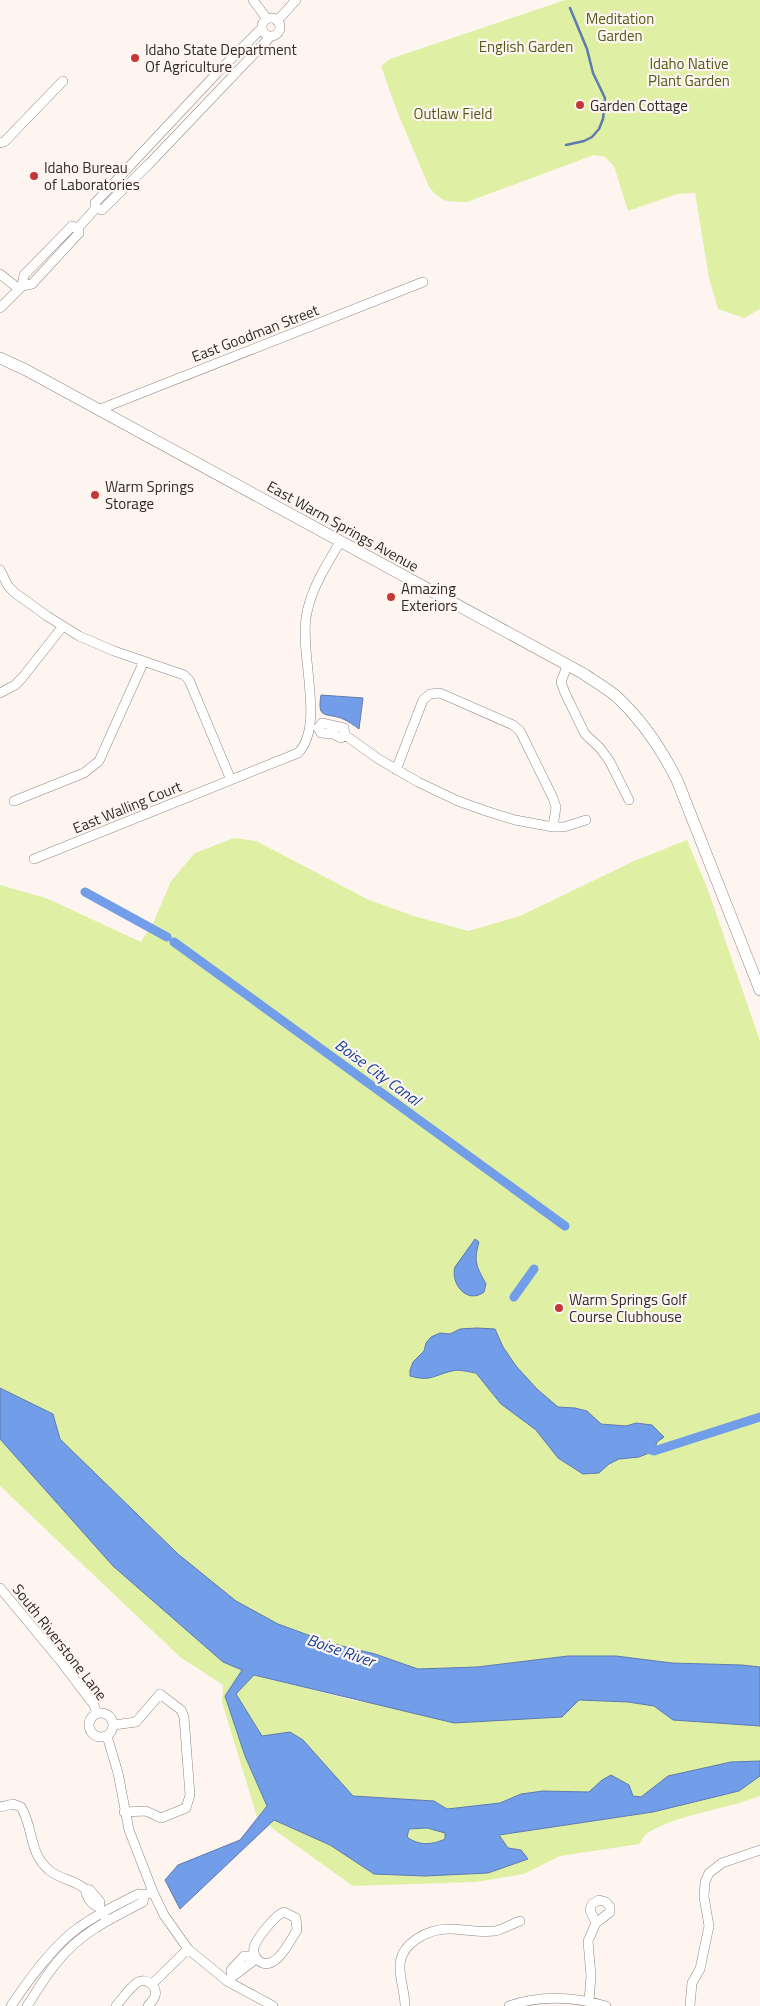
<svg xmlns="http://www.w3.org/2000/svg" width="760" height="2006" font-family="'Titillium Web',sans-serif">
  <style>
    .green { fill: #dff0a4 }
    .water { fill: #729de8; stroke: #5e7baf; fill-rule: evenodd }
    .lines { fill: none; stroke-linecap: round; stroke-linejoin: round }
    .stream { stroke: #5e7baf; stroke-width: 2.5 }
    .canal { stroke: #729de8; stroke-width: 9 }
    .street-casing { stroke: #918782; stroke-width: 10 }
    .secondary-casing { stroke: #918782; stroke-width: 12 }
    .street { stroke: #fff; stroke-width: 9 }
    .secondary { stroke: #fff; stroke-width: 11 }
    .poi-dot { fill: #c53734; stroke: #fef5f1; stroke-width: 2 }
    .labels { text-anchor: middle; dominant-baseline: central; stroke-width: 4.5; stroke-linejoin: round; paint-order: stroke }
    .park-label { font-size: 15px; fill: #525d1b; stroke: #fef5f1 }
    .poi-label { font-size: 15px; fill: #302c2a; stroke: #fef5f1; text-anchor: start }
    .street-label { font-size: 15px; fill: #302c2a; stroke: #fef5f1 }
    .water-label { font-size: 16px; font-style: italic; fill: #134299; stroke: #fef5f1 }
  </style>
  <rect width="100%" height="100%" fill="#fef5f1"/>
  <path class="green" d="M565 0H760V309L744 318 718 309 709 278 695 193 677 194 628 211 614 166 605 157 594 155 467 202C448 202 442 203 429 187L397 111 381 66 390 59Z
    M234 838 256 841 369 900 414 916 468 931 520 916 636 860 687 840 708 890 760 1041V1667L742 1665 672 1663 616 1656H568L477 1667 418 1669 375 1654 330 1643 278 1624 236 1601 178 1554 60 1439 53 1414 0 1388V885L46 898 141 942 154 921 171 881 195 853Z
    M0 1439 113 1566 223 1662 242 1670 225 1696 245 1756 267 1806 257 1817 222 1702 223 1685 180 1657 0 1486Z
    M254 1675 356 1701 562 1717 579 1700 628 1702 654 1706 673 1720 760 1726V1761L668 1776 641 1797 633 1796 602 1780 589 1792 521 1794 500 1803 446 1809 434 1801 353 1796 303 1740 290 1732 262 1737 236 1694Z
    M760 1776V1796C724 1810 683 1813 649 1832 645 1834 642 1840 639 1844L560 1856 524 1874 476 1882 353 1886 269 1826 274 1820 330 1845 374 1874 425 1876 488 1873 521 1850 508 1848 499 1835 739 1791Z
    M427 1828 445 1833V1839C432 1845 419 1846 407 1837L409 1829Z"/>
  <path class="water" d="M321 695 363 698 359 729C354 725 348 721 341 718 325 713 317 719 321 695Z
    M475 1239 479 1242C473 1262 477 1267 486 1284L484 1292C467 1305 450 1283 455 1267Z
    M477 1328 495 1329 503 1347 516 1366 537 1389 558 1407 575 1408 587 1411 601 1424 626 1426 636 1423 652 1425 664 1437 657 1442 654 1451 639 1457 619 1459 609 1464 599 1473 583 1474 558 1458 536 1430 501 1404 476 1373C469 1372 459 1369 452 1371 434 1375 431 1382 410 1376V1370L413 1362 424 1351 426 1343 431 1337 440 1333 450 1334 460 1329Z
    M0 1388 53 1414 60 1439 178 1554 236 1601 278 1624 330 1643 375 1654 418 1669 477 1667 568 1656H616L672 1663 742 1665 760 1667V1726L673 1720 654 1706 628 1702 579 1700 562 1717 454 1723 254 1675 236 1694 262 1736 290 1732 303 1740 353 1796 434 1801 447 1809 500 1803 521 1794 543 1791 589 1792 602 1780 611 1775 629 1785 633 1796 641 1797 668 1776 731 1762 760 1761V1776L739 1791 653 1812 499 1835 508 1848 521 1850 528 1859 488 1873 425 1876 374 1874 330 1845 274 1820 180 1909 165 1880 178 1865 240 1840 267 1806 245 1756 225 1696 242 1670 223 1662 113 1566 0 1439ZM427 1828 445 1833V1839C432 1845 419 1846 407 1837L409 1829Z"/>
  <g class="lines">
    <path class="stream" d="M566 145 584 141 592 137 599 129 603 119 605 98 593 73 587 49 570 8"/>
    <path class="canal" d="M85 892 167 937
      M174 942 565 1226
      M514 1297 534 1269
      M644 1448 654 1451 760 1417"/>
    <g class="street-casing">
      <path id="street" d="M253 0 267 19
        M262 27a9 9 0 1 1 18 0a9 9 0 1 1-18 0Z
        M277 21 296 0
        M262 28 217 73 95 203 96 208 102 210 149 164 271 36
        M0 143 4 142 63 81
        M0 274 19 289
        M22 286 24 275 72 226 78 228
        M0 308 22 286 32 284 79 233 78 228 96 208
        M98 410 423 282
        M0 570 8 586 15 593 47 616 79 636 114 651 184 675 189 680 231 780
        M567 666 561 682 565 693 585 734 600 748 610 762 629 800
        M0 693 15 685 22 678 63 626
        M345 735 341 738 333 734 321 733 318 728 322 723 344 728 345 735 377 758 418 782 458 801 486 811 515 820 553 827H564L586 820
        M396 770 423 700 430 694 440 693 513 725 520 731 553 798 556 807 553 827
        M14 801 84 773 99 761 144 661
        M34 859 298 753C325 726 300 656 306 618 310 590 326 566 340 542
        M0 1588 59 1659 94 1705 97 1714
        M89 1725a12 12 0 1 1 24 0a12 12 0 1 1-24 0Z
        M114 1725 136 1722 160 1694 181 1710 184 1717 190 1795 186 1808 161 1818 146 1811 124 1812
        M107 1736 118 1773 129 1830 153 1892 164 1915 188 1949 227 1981 273 2006
        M0 1807 13 1804 21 1807C34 1828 28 1853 50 1871 60 1879 75 1880 85 1889
        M99 1907 100 1902 90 1890 85 1889C86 1896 91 1905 99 1907L105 1917
        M284 1912 296 1918 297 1930C290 1941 275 1973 259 1961 255 1958 253 1952 254 1947 257 1938 276 1914 284 1912Z
        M227 1981 252 1962 255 1956H244L231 1970 232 1977
        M152 1984 188 1949
        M589 2001 591 1976 588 1941 596 1923 610 1912V1907L606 1902 599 1900 592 1904 590 1910 596 1923
        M690 2005 692 1983 700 1969 709 1926 704 1897 705 1882 709 1873 722 1863 760 1850
        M11 2006C27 1982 55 1944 78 1928 97 1914 118 1904 138 1894L144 1895 153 1892
        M27 2006C37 1991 46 1975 58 1961 80 1933 112 1918 143 1902L144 1895
        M116 2006C122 1999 130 1987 138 1982 147 1977 158 1987 155 1996 154 2000 150 2003 148 2006
        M405 2006C405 1992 399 1978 400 1964 402 1942 429 1929 449 1929 464 1929 479 1933 495 1931 503 1929 512 1924 520 1921
        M509 2006C540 1995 575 1997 606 2006"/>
    </g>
    <g class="secondary-casing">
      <path id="secondary" d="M0 358 26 370 584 674C594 681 606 688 616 696 642 720 661 748 677 780L760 990"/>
    </g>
    <use href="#street" class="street"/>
    <use href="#secondary" class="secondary"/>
  </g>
  <g class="poi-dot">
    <circle cx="135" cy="58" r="5"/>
    <circle cx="580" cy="105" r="5"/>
    <circle cx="34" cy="176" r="5"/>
    <circle cx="95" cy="495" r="5"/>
    <circle cx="391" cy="597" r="5"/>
    <circle cx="559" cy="1308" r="5"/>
  </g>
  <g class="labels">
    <g class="park-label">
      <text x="620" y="18">Meditation<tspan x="620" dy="17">Garden</tspan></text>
      <text x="526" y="46">English Garden</text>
      <text x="689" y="63">Idaho Native<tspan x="689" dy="17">Plant Garden</tspan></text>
      <text x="453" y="113">Outlaw Field</text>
    </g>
    <g class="poi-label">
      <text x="145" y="49">Idaho State Department<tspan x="145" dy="17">Of Agriculture</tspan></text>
      <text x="590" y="105">Garden Cottage</text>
      <text x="44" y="167">Idaho Bureau<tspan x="44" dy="17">of Laboratories</tspan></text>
      <text x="105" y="486">Warm Springs<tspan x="105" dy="17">Storage</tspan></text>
      <text x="401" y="588">Amazing<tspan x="401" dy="17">Exteriors</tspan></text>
      <text x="569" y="1299">Warm Springs Golf<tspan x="569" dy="17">Course Clubhouse</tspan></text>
    </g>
    <g class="street-label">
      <text transform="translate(255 333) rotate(-21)">East Goodman Street</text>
      <text transform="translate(343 526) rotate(29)">East Warm Springs Avenue</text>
      <text transform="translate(127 807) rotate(-22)">East Walling Court</text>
      <text transform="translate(60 1642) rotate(52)">South Riverstone Lane</text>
    </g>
    <g class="water-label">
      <text transform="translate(378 1072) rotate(36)">Boise City Canal</text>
      <text transform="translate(341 1650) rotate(19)">Boise River</text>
    </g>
  </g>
</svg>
